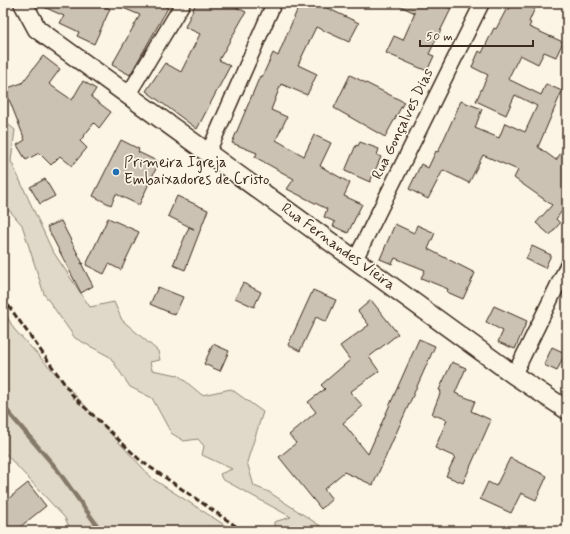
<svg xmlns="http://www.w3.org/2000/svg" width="570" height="534" font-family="Mynerve,sans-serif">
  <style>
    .green { fill: #e0d8c8; stroke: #8e8173 }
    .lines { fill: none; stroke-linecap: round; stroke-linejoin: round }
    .stream { stroke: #85796b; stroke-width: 4.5 }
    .building { fill: #ccc2b3; stroke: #3b2a1e }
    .minor-casing { stroke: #3b2a1e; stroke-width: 17 }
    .tertiary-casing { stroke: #3b2a1e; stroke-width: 21 }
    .minor { stroke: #fcf5e5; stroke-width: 14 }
    .tertiary { stroke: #fcf5e5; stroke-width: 18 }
    .rail { stroke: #3b2a1e; stroke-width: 3; stroke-dasharray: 6 3; stroke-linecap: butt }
    .poi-dot { fill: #1f6fb2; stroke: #fcf5e5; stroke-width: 1.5 }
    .labels { text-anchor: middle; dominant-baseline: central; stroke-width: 3.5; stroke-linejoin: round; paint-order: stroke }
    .street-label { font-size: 15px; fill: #3b2a1e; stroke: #fcf5e5 }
    .poi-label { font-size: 15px; fill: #3b2a1e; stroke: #fcf5e5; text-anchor: start }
  </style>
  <rect width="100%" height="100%" fill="#fcf5e5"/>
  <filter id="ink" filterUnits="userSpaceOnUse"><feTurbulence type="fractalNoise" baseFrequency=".025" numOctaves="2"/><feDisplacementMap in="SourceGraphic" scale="8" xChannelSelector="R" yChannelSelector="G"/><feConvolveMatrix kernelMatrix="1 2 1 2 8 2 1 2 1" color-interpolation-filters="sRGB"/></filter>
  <g filter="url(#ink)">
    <path class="green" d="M3 120 15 130 11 161 52 250 90 307 114 302 122 320 158 351 160 360 150 362 152 370 178 375 202 395 231 389 263 412 247 462 254 486 269 492 328 531H284L274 526V522L291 517 222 479 220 474 232 469 202 455 204 446 198 439 184 441 171 433 152 398 130 387 110 357 75 338 44 294 22 225 10 211 3 210Z
      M3 309 14 329 153 479 234 531H71L65 518 3 451Z"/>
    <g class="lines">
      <path class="stream" d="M3 406 56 468 101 531"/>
    </g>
    <path class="building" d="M35 3H97L110 9 94 44 77 36 79 32 60 23 64 16Z
      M111 3H158L168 8 130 75 112 65 140 15Z
      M196 3H228L246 12 219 60 230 66 197 129 146 91 165 63 181 72 200 34 185 27Z
      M300 3H329L327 8 359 23 349 42 316 27 298 65 317 74 307 95 281 84 271 110 287 117 276 140 304 156 314 135 331 143 320 166 350 183 344 196 362 204 348 233 333 226 335 222 324 217 327 209 287 189 294 179 255 157 257 153 232 143 260 76 262 77 273 53 278 56Z
      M394 3H439L451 9 429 54 434 56 427 71 386 53 394 36 403 40 415 13Z
      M512 3H537L529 22 531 23 529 27 563 42 556 57 544 52 538 64 520 55 508 79 541 95 546 84 562 91 538 147 556 160 567 144V204L556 219 560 223 550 235 536 223 552 205 514 178 518 170 483 155 469 183 443 170 428 199 409 189 421 164 428 168 436 151 438 152 461 101 482 109 475 128 499 138 505 123 525 132 537 106 515 95 506 115 476 101 488 75 472 67 479 51 482 53 494 28 496 29 506 10 508 11Z
      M43 56 60 69 49 84 72 100 83 81 96 89 91 97 111 112 99 128 94 123 80 141 87 148 72 166 60 156 51 165 39 153 26 160 17 145 25 140 5 89 22 83Z
      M350 75 404 102 385 137 334 108Z
      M121 140 139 149 138 152 159 162 139 205 116 194 111 205 93 196Z
      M360 142 379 149 377 155 381 157 370 182 345 171 356 145 358 146Z
      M45 179 55 196 40 204 30 187Z
      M177 196 208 210 185 270 173 265 189 227 194 229 168 216Z
      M108 218 139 232 121 270 109 264 104 274 86 265Z
      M61 221 83 264 81 263 93 286 81 293 47 227Z
      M395 224 414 233 417 225 435 233 428 249 475 273 463 299 447 292 448 289 421 278 425 270 395 258 392 264 380 259Z
      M532 246 551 255 545 268 526 259Z
      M243 283 261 292 254 307 235 298Z
      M158 287 183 297 175 315 150 304Z
      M313 290 336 300 326 322 316 317 300 351 288 345Z
      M371 300 398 334 369 357 379 371 350 392 363 406 343 423 368 454 419 339 435 346 373 485 344 472 324 489 332 499 321 509 279 457 296 443 289 435 316 412 308 402 325 389 321 385 350 360 340 346 369 325 358 311Z
      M494 306 527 321 515 349 498 342 503 331 486 322Z
      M213 344 229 351 220 371 204 364Z
      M552 347 565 353 557 371 544 365Z
      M452 362 466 368 455 393 475 401 471 411 491 420 463 483 446 476 455 457 435 448 447 420 432 414 441 391 439 390Z
      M510 458 547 476 536 500 521 493 511 513 480 499 488 482 496 486Z
      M28 483 46 506 15 531H3V503Z"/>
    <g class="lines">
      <g class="minor-casing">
        <path id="minor" d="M128 95 183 3
          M208 153 274 3
          M355 260 482 3
          M514 375 567 266"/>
      </g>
      <g class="tertiary-casing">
        <path id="tertiary" d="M23 3 37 29 514 375 567 410"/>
      </g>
      <use href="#minor" class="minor"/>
      <use href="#tertiary" class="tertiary"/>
      <path class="rail" d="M3 298 74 397 141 461 243 531"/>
    </g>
  </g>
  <circle class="poi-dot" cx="116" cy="172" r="4"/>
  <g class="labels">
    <g class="street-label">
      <text transform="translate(403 124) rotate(-64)">Rua Gonçalves Dias</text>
      <text transform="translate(338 247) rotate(36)">Rua Fernandes Vieira</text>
    </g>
    <g class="poi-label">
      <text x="124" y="163">Primeira Igreja<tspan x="124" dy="17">Embaixadores de Cristo</tspan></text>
    </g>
  </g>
  <rect width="570" height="534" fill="none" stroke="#fcf5e5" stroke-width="16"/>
  <rect x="8" y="8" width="554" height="518" fill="none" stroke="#3b2a1e" stroke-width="1.5" filter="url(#ink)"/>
  <path d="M420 40v6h113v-6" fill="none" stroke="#3b2a1e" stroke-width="2"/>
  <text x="426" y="40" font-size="12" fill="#3b2a1e" stroke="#fcf5e5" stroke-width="3" paint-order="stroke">50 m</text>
</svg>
